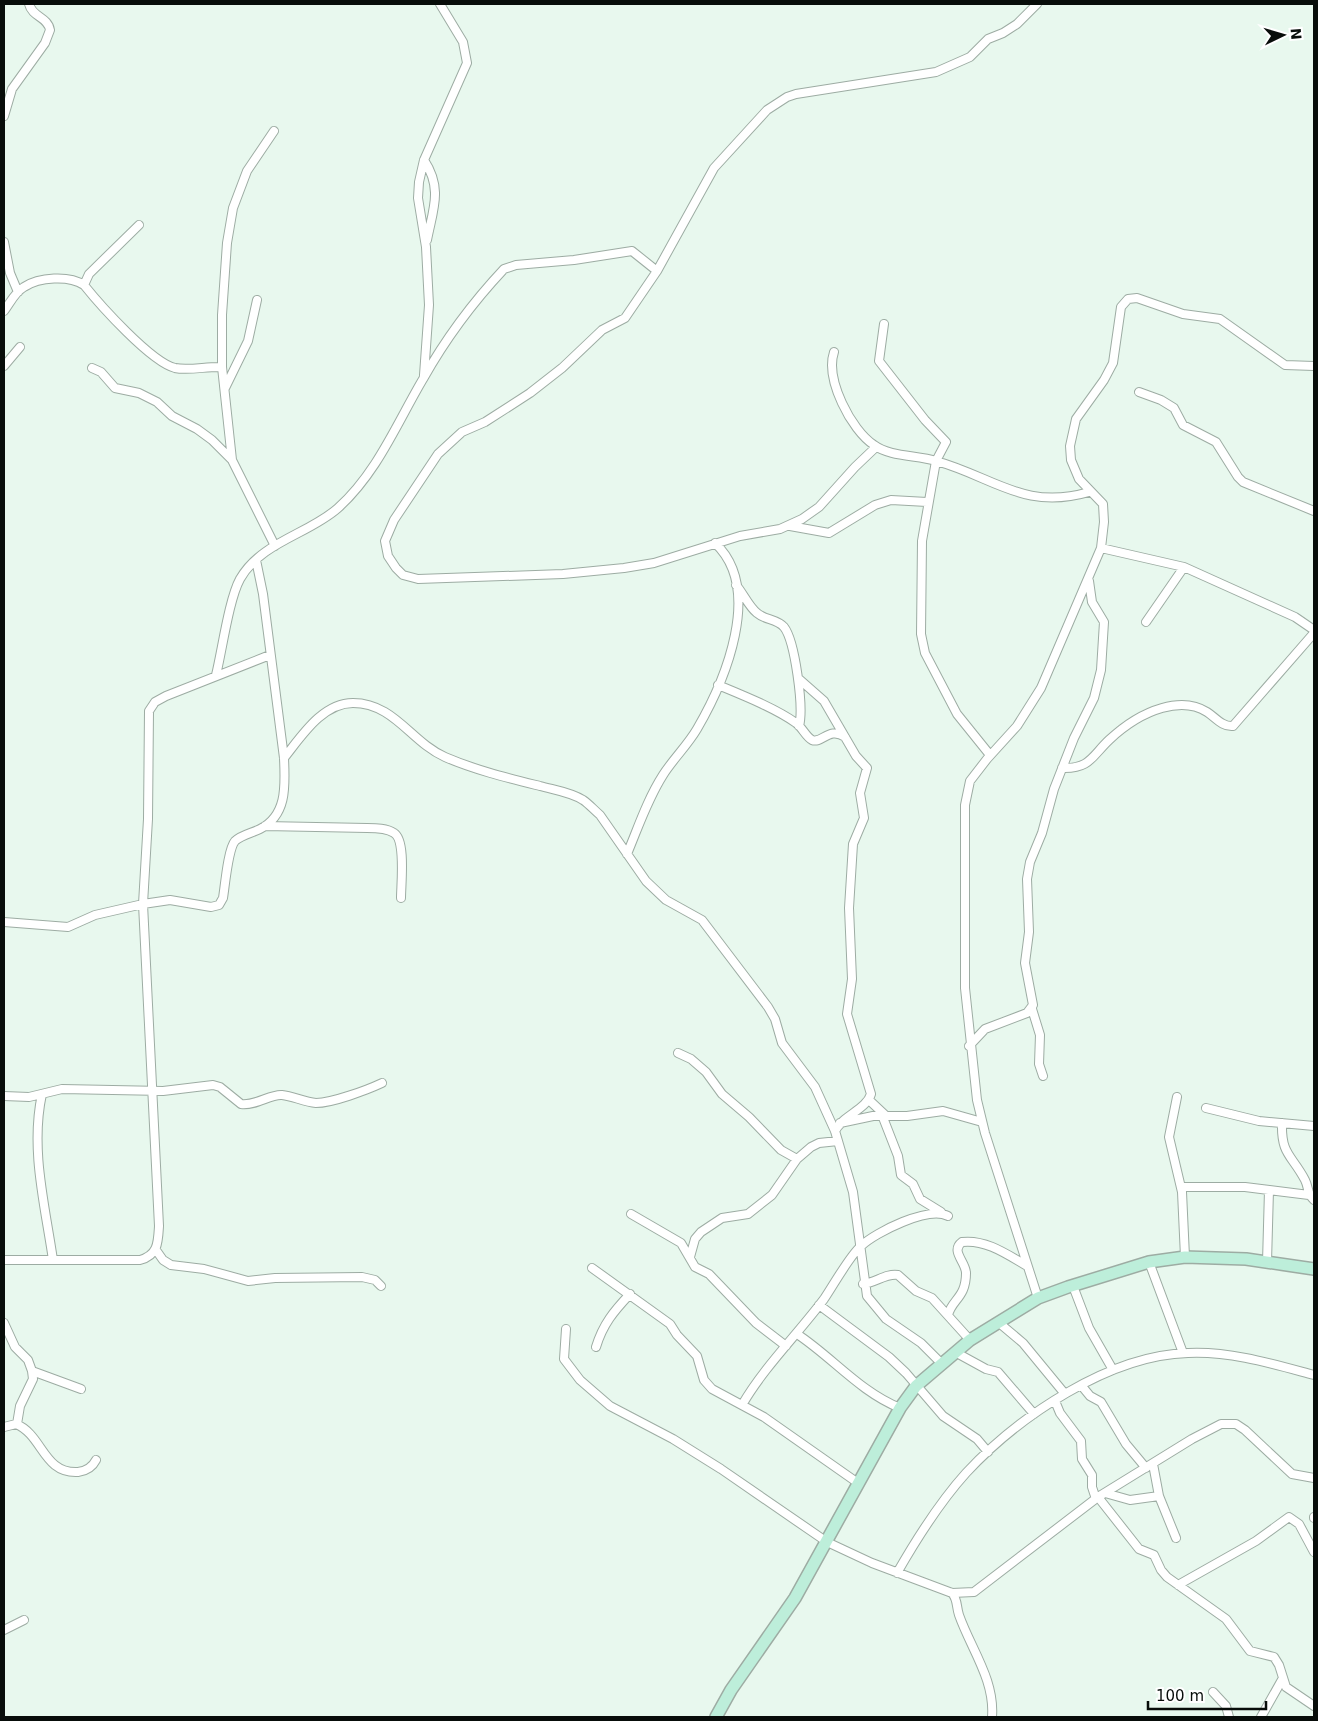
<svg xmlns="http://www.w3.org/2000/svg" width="1318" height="1721" font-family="'DejaVu Sans',sans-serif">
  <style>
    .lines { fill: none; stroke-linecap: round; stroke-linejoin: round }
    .street-casing { stroke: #9daca3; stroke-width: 10 }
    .secondary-casing { stroke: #9daca3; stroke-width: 14 }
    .street { stroke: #fff; stroke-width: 8 }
    .secondary { stroke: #bdeeda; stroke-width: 11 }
  </style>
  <rect width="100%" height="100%" fill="#e8f8ee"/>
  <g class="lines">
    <g class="street-casing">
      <path id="street" d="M4 116 12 89 45 43 50 30C48 17 32 17 29 4
        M274 131 247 171 233 208 227 243 222 315V367L232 460 275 546
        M424 160C443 189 433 209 427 240
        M139 225 89 274 84 285C100 305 151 362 175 368 189 371 208 366 222 367
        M4 242 10 273 18 292
        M4 311C10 303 15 292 24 287 39 277 69 275 84 285
        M884 324 879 361 925 420 946 442 936 461 922 541 921 634 925 653 957 714 990 755
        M834 352C825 379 851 430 874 445 890 457 917 455 936 461 994 477 1024 511 1089 492
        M4 366 20 347
        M92 368 101 372 115 388 139 393 157 402 172 416 197 429 212 440 232 460
        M424 375 429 305 426 247 418 198 419 182 424 160 467 63 463 42 440 4
        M225 388 248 341 257 300
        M1139 392 1161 400 1174 408 1183 425 1216 442 1238 477 1243 482 1314 511
        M876 447 855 467 819 507 802 519 780 529 740 536 654 563 624 568 563 574 418 579 403 575 396 568 388 556 385 541 394 520 438 454 462 432 485 422 530 393 562 368 602 330 625 318 657 271 714 168 767 110 787 97 796 94 936 72 970 57 988 39 1003 33 1017 24 1037 4
        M790 526 829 533 875 505 891 500 927 502
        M1101 548 1184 567 1295 617 1314 630
        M736 585C743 593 749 607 757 613 765 620 777 619 784 627 795 641 804 708 799 726
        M1146 622 1184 567
        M216 675C222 651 229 599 240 579 261 542 309 534 338 508 377 473 397 423 423 379 446 338 473 302 504 269L516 265 574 260 632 251 657 271
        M799 679 824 701 856 756 867 768 860 793 864 818 853 844 849 908 852 979 847 1014 871 1094C866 1110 843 1115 835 1131
        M718 685C742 695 775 708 796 723 802 727 806 737 812 740 822 744 829 726 845 737
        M284 758C301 737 322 703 353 703 394 703 411 742 445 757 475 770 508 778 540 786 554 790 570 792 583 800 589 804 594 810 600 815L646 881 666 900 702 920 768 1007 775 1019 782 1043 815 1087 835 1131 853 1192 867 1296 886 1319 921 1343 942 1364
        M1062 768C1090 769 1092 756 1109 740 1125 725 1141 714 1162 708 1176 704 1193 703 1207 712 1215 717 1222 727 1233 726L1314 633
        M265 826 367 828C376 828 387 828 394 833 406 840 401 884 401 898
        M627 854C638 828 647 800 663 775 673 759 687 746 697 729 725 681 764 589 715 543
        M4 922 68 927 95 915 143 904 148 819 149 711 155 702 166 696 270 655
        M1032 1009 1040 1035 1039 1064 1043 1076
        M969 1046 985 1029 1027 1013 1033 1005 1025 963 1029 932 1027 879 1030 862 1042 833 1054 789 1074 738 1094 698 1101 670 1104 622 1092 602 1089 581
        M678 1053 691 1059 706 1072 722 1094 749 1117 781 1150 797 1159
        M42 1094C30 1149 45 1205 53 1260
        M4 1096 29 1097 62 1089 163 1091 213 1085 220 1087 241 1104C256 1106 270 1094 282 1095 293 1096 304 1102 316 1103 332 1103 367 1090 382 1083
        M1177 1097 1169 1137 1182 1192 1185 1257
        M869 1100 885 1115
        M1206 1108 1259 1121 1314 1126
        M882 1115 898 1156 901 1175 913 1184 920 1199 941 1212
        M840 1123 873 1116H907L943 1111 982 1122
        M1282 1123C1281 1155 1292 1155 1305 1180 1309 1188 1307 1194 1314 1200
        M1181 1187H1245L1309 1195
        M631 1214 681 1243 695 1267 709 1274 756 1323 786 1346
        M156 1250 163 1260 171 1265 204 1269 248 1281 275 1278 362 1277 375 1280 381 1286
        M690 1257 695 1239 701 1232 722 1218 748 1214 772 1195 797 1159 811 1147 819 1143 838 1141
        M4 1260H140C158 1255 158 1243 159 1226L143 904 170 900 211 907 219 905 223 898C225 886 228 849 235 841 241 835 252 833 260 829 288 815 285 784 284 758L263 594 256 560
        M1149 1262 1183 1353
        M1267 1262 1269 1190
        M592 1268 670 1324 677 1335 697 1356 704 1380 712 1389 764 1417 858 1483
        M863 1284C875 1283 886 1273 898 1275L916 1291 932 1298 970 1340
        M1073 1286 1089 1328 1113 1370
        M1038 1298 985 1133 977 1100 965 988V805L970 781 987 759 1017 726 1041 688 1101 548 1104 522 1103 504 1079 479 1071 460 1070 446 1076 419 1104 380 1113 363 1121 307 1128 299 1137 298 1183 314 1220 319 1285 365 1314 366
        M819 1305 889 1357 906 1373 943 1416 977 1439 988 1452
        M948 1315C952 1299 966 1298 966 1273 966 1262 950 1251 962 1242 986 1239 1008 1255 1027 1266
        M998 1322 1023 1343 1065 1394
        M4 1323 15 1347 28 1360 32 1371 33 1379 20 1406 17 1424
        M566 1329 564 1359 580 1380 610 1406 673 1439 721 1469 827 1542 872 1563 952 1593 974 1592 1098 1497 1192 1439 1221 1424H1236L1245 1430 1292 1474 1314 1478
        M797 1334C832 1357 860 1392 900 1408
        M596 1347C603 1324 614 1311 630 1294
        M955 1352 986 1369 998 1372 1034 1414
        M32 1371 81 1389
        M1081 1385 1090 1396 1101 1402 1126 1444 1146 1468
        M1055 1401 1060 1413 1081 1441 1082 1459 1092 1475V1487L1096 1499
        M742 1405C764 1367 797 1335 824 1299 833 1286 850 1255 861 1246 876 1232 928 1206 948 1216
        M4 1427 16 1424C43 1435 43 1474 78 1472 86 1471 92 1468 96 1460
        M1153 1464 1159 1496 1176 1538
        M1105 1493 1130 1500 1159 1496
        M1098 1497 1139 1549 1154 1555 1161 1570 1167 1577 1226 1619 1250 1651 1274 1657 1279 1665 1286 1687 1314 1706
        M1314 1517V1518
        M897 1573C917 1538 939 1503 966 1473 1018 1417 1109 1355 1188 1353 1231 1351 1273 1364 1314 1375
        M1178 1585 1256 1541 1289 1517 1299 1524 1314 1552
        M952 1593C958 1600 956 1606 959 1615 971 1649 995 1680 992 1717
        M4 1630 24 1620
        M1213 1692 1226 1706 1229 1717
        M1261 1717 1283 1678"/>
    </g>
    <g class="secondary-casing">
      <path id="secondary" d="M716 1717 731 1690 795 1598 900 1408 916 1386 970 1340 1038 1298 1068 1287 1149 1262 1185 1257 1246 1259 1314 1269"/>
    </g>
    <use href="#street" class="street"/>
    <use href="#secondary" class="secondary"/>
  </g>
  <rect width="1318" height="1721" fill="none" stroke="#080d0a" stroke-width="10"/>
  <g transform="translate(1283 35) rotate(85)" stroke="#ffffff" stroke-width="4" paint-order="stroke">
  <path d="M0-4L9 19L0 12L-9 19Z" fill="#080d0a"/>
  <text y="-8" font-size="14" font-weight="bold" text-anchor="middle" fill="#080d0a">N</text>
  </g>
  <path d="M1148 1701v8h118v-8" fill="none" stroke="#080d0a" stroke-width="2.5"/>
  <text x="1156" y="1701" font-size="15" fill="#080d0a" stroke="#ffffff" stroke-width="4" paint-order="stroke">100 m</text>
</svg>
